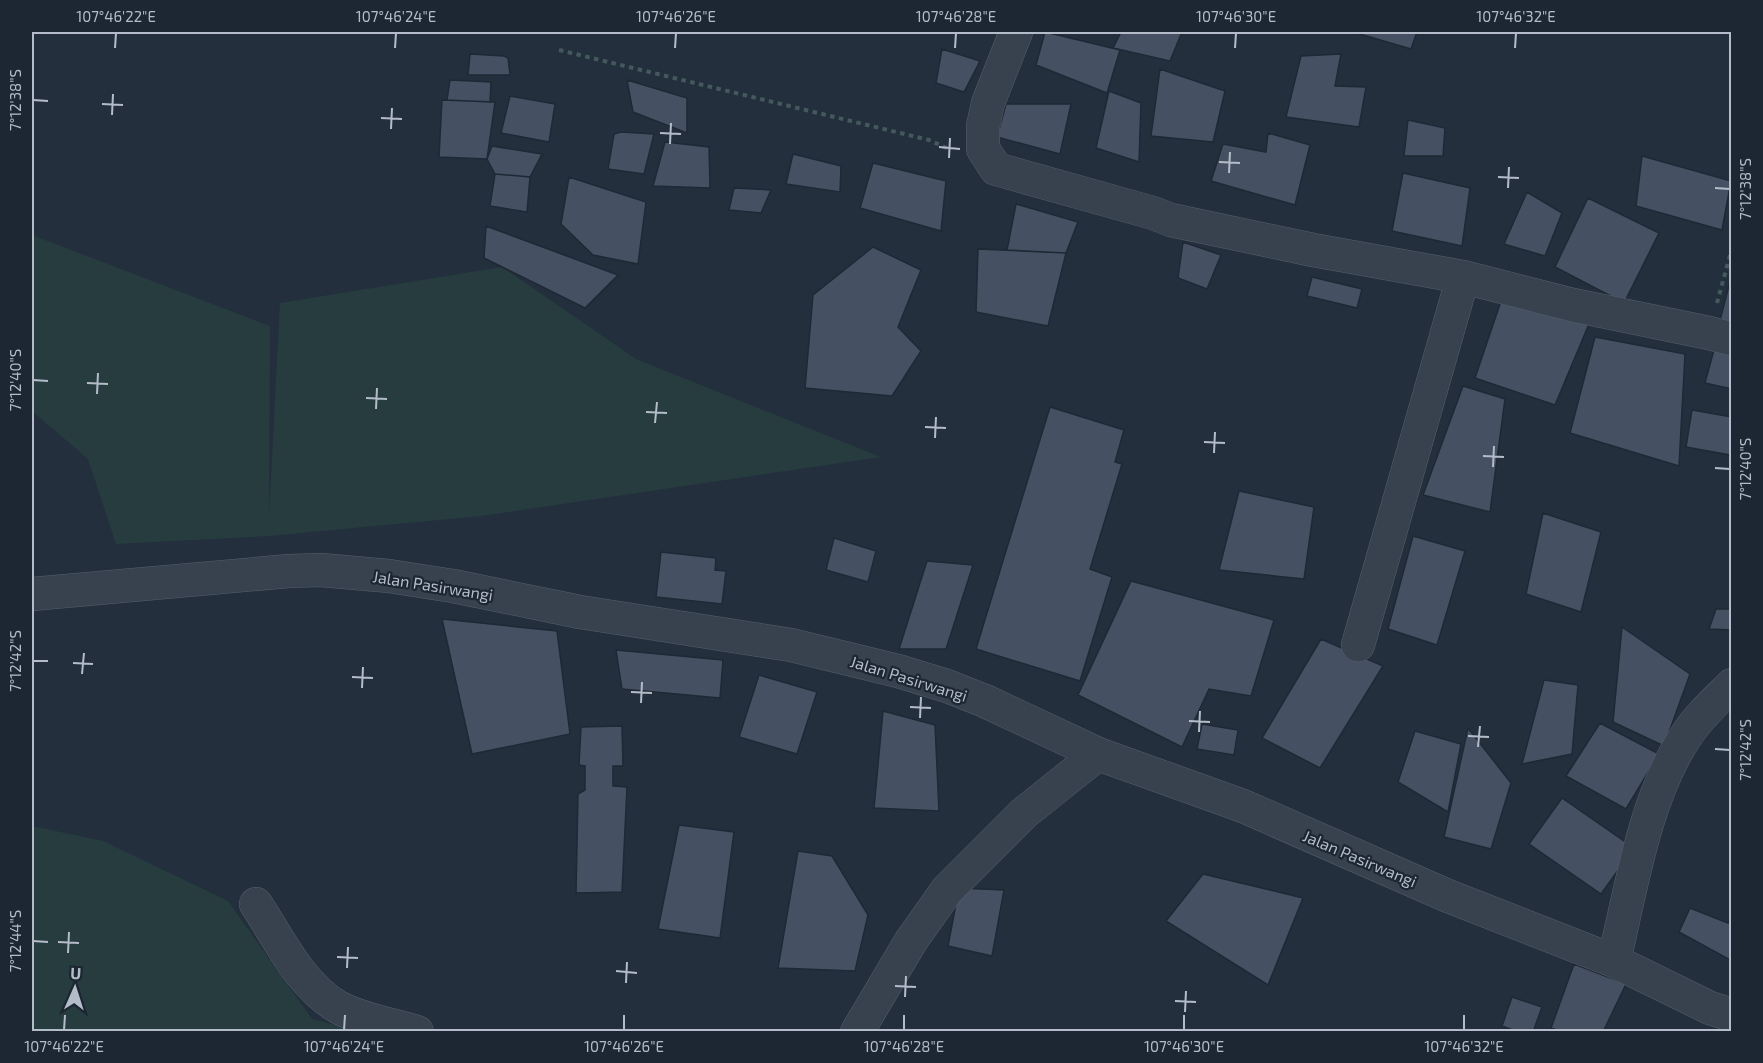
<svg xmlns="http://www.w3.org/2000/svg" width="1763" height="1063" font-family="'Exo 2',sans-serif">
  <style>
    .green { fill: #263c3f }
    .building { fill: #455162; stroke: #1f2835; stroke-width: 1.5 }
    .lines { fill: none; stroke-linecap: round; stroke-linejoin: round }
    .minor-casing { stroke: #565f6c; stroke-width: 34 }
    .path { stroke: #44595c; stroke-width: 4; stroke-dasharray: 4.5 4.5; stroke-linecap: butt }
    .minor { stroke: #38414e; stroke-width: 33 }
    .ticks { fill: none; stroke: #b4bcc9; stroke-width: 2 }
    .labels { text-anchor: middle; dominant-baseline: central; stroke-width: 4.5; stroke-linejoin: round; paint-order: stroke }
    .street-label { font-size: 16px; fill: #b4bcc9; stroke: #1d2633 }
    .neatline { fill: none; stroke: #b4bcc9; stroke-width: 2 }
    .ticks-label { font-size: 15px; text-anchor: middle; fill: #b4bcc9 }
  </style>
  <rect width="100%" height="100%" fill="#242f3e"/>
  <path class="green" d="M32 235 270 326 269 516 280 303 502 267 636 359 881 457 481 516 269 536 116 544 88 459 32 411Z
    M32 826 103 841 228 901 312 1019 361 1031H32Z"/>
  <path class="building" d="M1045 32 1120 50 1107 93 1036 65Z
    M1121 32H1182L1170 61 1113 48Z
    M1353 32H1417L1411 49Z
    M942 49 980 61 964 92 936 83Z
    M470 54 504 56 508 58 510 75H468Z
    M1341 54 1335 86 1366 87 1359 127 1286 117 1301 56Z
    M1160 69 1225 91 1213 142 1151 136Z
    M450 80 491 82 490 102 447 100Z
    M627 80 687 98V133L633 112Z
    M1109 91 1141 103 1139 162 1096 148Z
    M510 96 555 104 549 142 501 133Z
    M442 100 495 102 487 159 439 157Z
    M1006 104H1071L1060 154 997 137Z
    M1408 120 1445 128 1443 156H1404Z
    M621 132 654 134 644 174 608 169 614 134Z
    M1268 133 1310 145 1295 205 1211 181 1223 144 1266 152Z
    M665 142 709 147 710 188 653 186Z
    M492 146 542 154 530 177 495 174 487 159Z
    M793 154 841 166 840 192 786 184Z
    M1642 156 1731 181 1722 230 1636 206Z
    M873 163 946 181 941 231 860 208Z
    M1403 173 1470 188 1462 246 1392 231Z
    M495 174 530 177 527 212 490 206Z
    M569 177 646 202 638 264 593 255 561 224Z
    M734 188 771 190 761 213 729 210Z
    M1527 192 1562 213 1545 256 1504 244Z
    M1588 198 1659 233 1624 303 1555 267Z
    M1016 204 1078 222 1066 253 1007 250Z
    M486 226 618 275 585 308 484 258Z
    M1183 242 1221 255 1207 289 1178 278Z
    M873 247 921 270 898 327 921 351 892 396 805 388 813 295Z
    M978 249 1066 253 1048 326 976 312Z
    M1312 277 1362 289 1357 308 1307 296Z
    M1731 278H1732V327L1719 324Z
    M1501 301 1589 324 1555 405 1475 378Z
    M1595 337 1685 354 1679 466 1570 433Z
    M1715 346 1732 351V389L1705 383Z
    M1463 386 1505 399 1490 512 1423 495Z
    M1050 407 1124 430 1115 462 1122 464 1090 569 1112 577 1080 681 976 649Z
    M1692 410 1732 417 1730 455 1686 447Z
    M1239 491 1314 507 1304 579 1219 570Z
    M1543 513 1601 532 1581 612 1526 594Z
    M1413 536 1465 551 1437 645 1388 629Z
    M834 538 876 551 868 582 826 570Z
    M661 552 716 558 715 570 726 571 722 604 656 597Z
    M927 561 973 565 946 649H899Z
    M1131 581 1274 620 1251 696 1209 689 1182 747 1078 695Z
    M1716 609H1732V630L1709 629Z
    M442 619 557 631 570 734 472 754Z
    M1622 627 1690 674 1664 746 1613 722Z
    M1321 639 1383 666 1320 768 1262 738Z
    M616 650 723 660 720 698 622 689Z
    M759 675 817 692 797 754 739 737Z
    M1544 680 1578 685 1572 754 1522 764Z
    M883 711 935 725 939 811 874 808Z
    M1600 723 1659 754 1626 809 1566 776Z
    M1202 724 1238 730 1234 755 1197 749Z
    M622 726 623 766H613V786L627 787 622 892 576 893 578 794 585 790V766L579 765 581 727Z
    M1468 728 1511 783 1491 849 1444 837Z
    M1415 731 1461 744 1448 812 1398 782Z
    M1562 798 1634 848 1601 894 1529 844Z
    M679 825 734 832 720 938 658 929Z
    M798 851 832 856 868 915 855 971 778 968Z
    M1203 874 1303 898 1268 985 1166 921Z
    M959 888 1004 890 992 956 948 946Z
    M1690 908 1728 923 1732 917V961L1679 932Z
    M1574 964 1626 984 1603 1032H1562L1551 1028Z
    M1512 997 1542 1007 1533 1032H1518L1502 1026Z"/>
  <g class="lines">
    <g class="minor-casing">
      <path id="minor" d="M1016 32 988 103 983 126V149L996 169 1153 213 1171 220 1313 250 1463 277 1573 305 1709 333 1732 339
        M32 594 289 571 321 570 389 576 453 586 580 612 791 645 898 671 947 686 985 701 1098 754 1243 806 1448 896 1614 961 1710 1008 1732 1015
        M1358 645 1463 277
        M256 904C279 939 300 985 338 1007 359 1019 394 1025 417 1032
        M1614 961C1631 889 1645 797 1686 736 1698 717 1716 701 1732 685
        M857 1032 911 941 947 890 1024 813 1098 754"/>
    </g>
    <path class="path" d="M559 50 929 140 951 150
      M1717 303 1732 248"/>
    <use href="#minor" class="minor"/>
  </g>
  <path class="ticks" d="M115 48 116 33M395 48 396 33M675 48 676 33M955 48 956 33M1235 48 1236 33M1515 48 1516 33M33 100 48 101M102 104 123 105M112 115 113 94M381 118 402 119M391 129 392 108M660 133 681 134M670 144 671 123M939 147 960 149M949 158 950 138M1219 162 1240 163M1229 173 1230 152M1498 177 1519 178M1508 188 1509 167M1715 188 1730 189M33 380 48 381M87 383 108 384M97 394 98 373M366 398 387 399M376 409 377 388M646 412 667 413M655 423 657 402M925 427 946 428M935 438 936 417M1204 442 1225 443M1214 453 1215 432M1483 456 1504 457M1493 467 1494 446M1715 468 1730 469M33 661H48M73 663 93 664M82 674 84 653M352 677 373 678M362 688 363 667M631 692 652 693M641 703 642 682M910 707 931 708M920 718 921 697M1189 721 1210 722M1199 732 1200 711M1468 736 1489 737M1478 747 1480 726M1715 749 1730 750M33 941 48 942M58 942 79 943M68 953 69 932M337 957 358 958M347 968 348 947M616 971 637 973M626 983 627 962M895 986 916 987M905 997 906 976M1175 1001 1196 1002M1185 1012 1186 991M64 1030 65 1015M344 1030 345 1015M624 1030V1015M904 1030V1015M1184 1030V1015M1464 1030V1015"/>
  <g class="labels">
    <g class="street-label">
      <text transform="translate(433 585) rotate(9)">Jalan Pasirwangi</text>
      <text transform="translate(909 678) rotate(17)">Jalan Pasirwangi</text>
      <text transform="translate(1360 858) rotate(23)">Jalan Pasirwangi</text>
    </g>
  </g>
  <rect width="1763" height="1063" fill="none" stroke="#1d2633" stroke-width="66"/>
  <g transform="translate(75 988) rotate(3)" stroke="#1d2633" stroke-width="4.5" paint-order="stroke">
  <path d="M0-4.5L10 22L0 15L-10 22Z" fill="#b4bcc9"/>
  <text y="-9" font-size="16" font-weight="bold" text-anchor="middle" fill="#b4bcc9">U</text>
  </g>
  <rect x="33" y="33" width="1697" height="997" class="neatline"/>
  <g class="ticks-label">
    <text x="116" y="22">107°46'22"E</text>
    <text x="396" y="22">107°46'24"E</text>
    <text x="676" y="22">107°46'26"E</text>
    <text x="956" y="22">107°46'28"E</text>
    <text x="1236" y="22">107°46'30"E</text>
    <text x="1516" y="22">107°46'32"E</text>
    <text transform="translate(16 100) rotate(-90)" y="5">7°12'38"S</text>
    <text transform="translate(1746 189) rotate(-90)" y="5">7°12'38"S</text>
    <text transform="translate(16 380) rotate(-90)" y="5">7°12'40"S</text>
    <text transform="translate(1746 469) rotate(-90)" y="5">7°12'40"S</text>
    <text transform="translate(16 661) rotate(-90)" y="5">7°12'42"S</text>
    <text transform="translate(1746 750) rotate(-90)" y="5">7°12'42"S</text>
    <text transform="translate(16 941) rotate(-90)" y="5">7°12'44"S</text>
    <text x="64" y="1052">107°46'22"E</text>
    <text x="344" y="1052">107°46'24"E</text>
    <text x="624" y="1052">107°46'26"E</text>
    <text x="904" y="1052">107°46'28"E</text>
    <text x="1184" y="1052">107°46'30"E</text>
    <text x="1464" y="1052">107°46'32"E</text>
  </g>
</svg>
